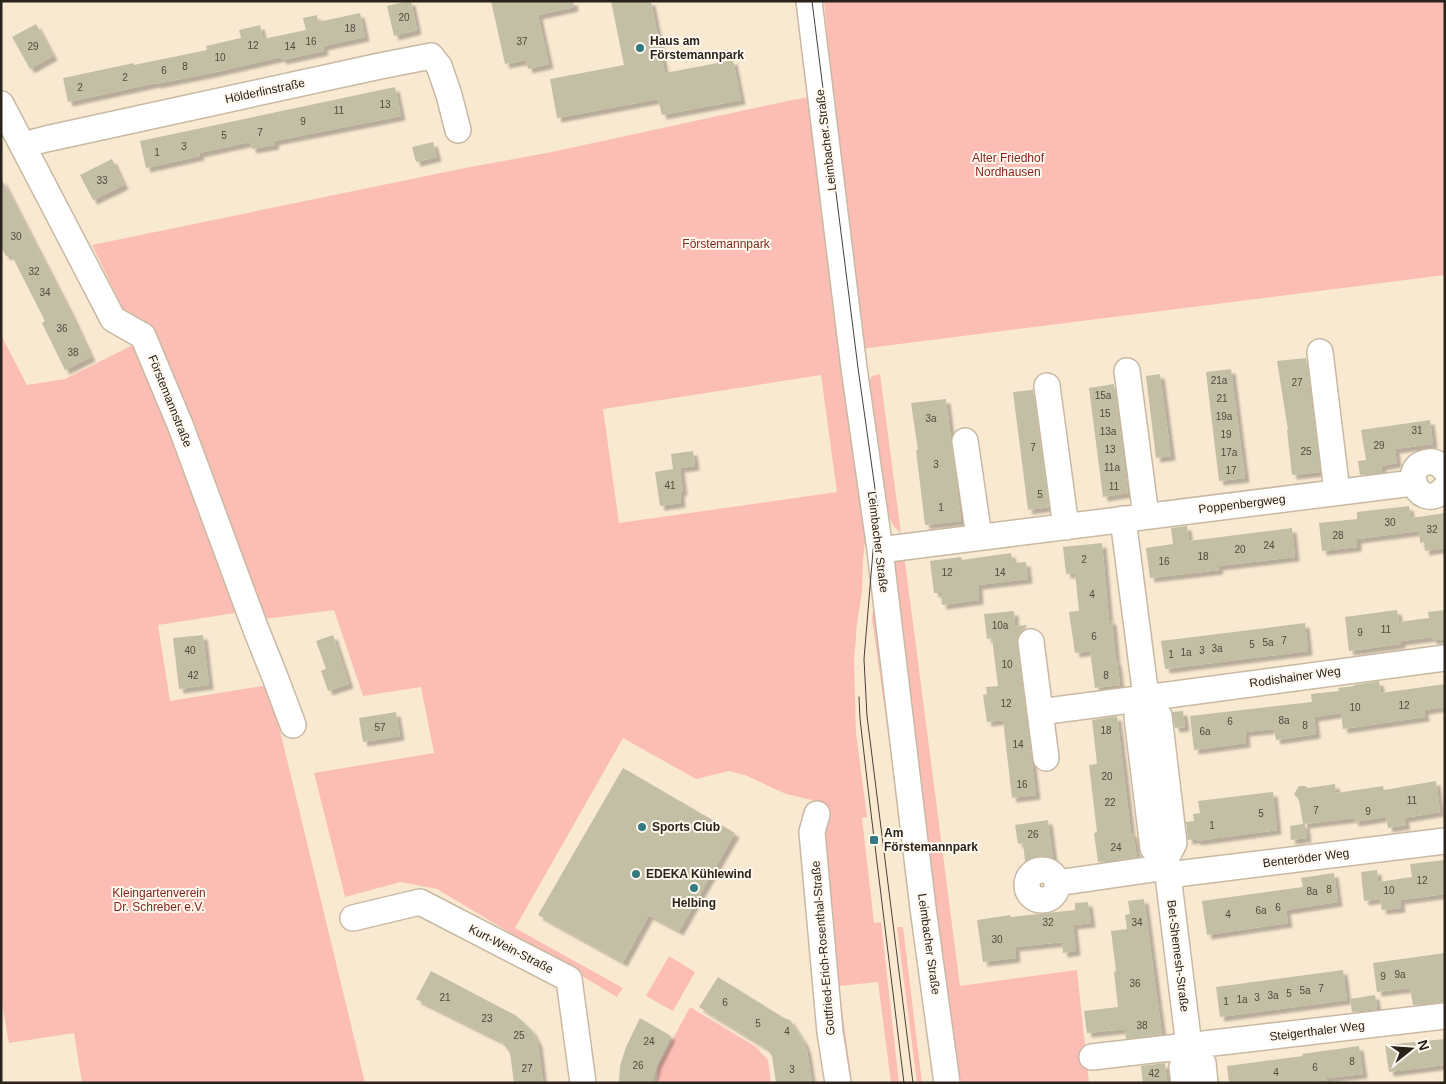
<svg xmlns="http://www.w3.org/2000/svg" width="1446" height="1084" font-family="Arial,sans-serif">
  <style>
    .green { fill: #fcbeb4; fill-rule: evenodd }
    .building { fill: #c2bfa5; filter: url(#shadow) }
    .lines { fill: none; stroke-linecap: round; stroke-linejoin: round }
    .minor-casing { stroke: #c8b9a3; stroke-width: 28 }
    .minor { stroke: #fff; stroke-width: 25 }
    .tram { stroke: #484036; stroke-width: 1 }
    .poi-dot { fill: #327b80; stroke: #fef8ee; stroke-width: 2 }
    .labels { text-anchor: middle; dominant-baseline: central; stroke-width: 4; stroke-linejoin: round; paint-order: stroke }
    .number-label { font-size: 10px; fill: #4f4a3e }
    .poi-label { font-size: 12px; font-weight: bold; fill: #29231b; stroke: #fef8ee; text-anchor: start }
    .street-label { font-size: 12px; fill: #29231b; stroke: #fef8ee }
    .park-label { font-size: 12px; fill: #85271f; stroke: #fef8ee }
  </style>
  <defs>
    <filter id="shadow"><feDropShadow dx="4.5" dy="4.5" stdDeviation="1" flood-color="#0004"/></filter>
  </defs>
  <rect width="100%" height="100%" fill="#f9e9d1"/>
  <path class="green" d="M824 1H1445V275L868 348 844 352 867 523 863 561 862 592 857 624 854 660 856 733 867 817 862 818 874 923 881 922 899 1083H891L878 982 839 986 852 1083H847L833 987 816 801 786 794 745 775 729 771 696 779 623 738 515 928 623 988 617 997 437 889 401 882 345 897 314 773 434 753 421 687 363 696 334 610 265 619 260 609 158 625 170 701 269 685 365 1083H82L74 1033 9 1043 1 998V335L27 385 65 379 139 342 92 245 470 167 547 153 792 100 833 94ZM821 375 837 492 619 523 603 409Z
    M880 374 901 533C888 524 889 514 886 499L881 500 867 385 872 376Z
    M904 554 960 986 1077 970 1089 1083H955L891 570 896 559Z
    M877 582 912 903H910L903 850 902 834 872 618Z
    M897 927H903L922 1083H917Z
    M669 956 695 972 673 1011 646 996Z
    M690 1007 756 1047 768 1060 771 1083H657L658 1067Z"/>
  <path class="building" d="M408 1H411L417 30 394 36 387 6Z
    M491 1H573L574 7 538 15 549 64 528 69 526 60 505 64Z
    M611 1H651L665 73 733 60 741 100 662 115 658 99 557 118 550 79 624 65Z
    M360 13 365 37 323 46 324 51 282 60 281 57 216 72 156 84V83L68 102 63 78 134 63V65L207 50 206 46 241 38 239 30 260 25 263 39 306 30 303 18 317 15 318 22Z
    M36 24 53 56 30 69 12 37Z
    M395 87 401 116 274 141 275 145 252 149 250 142 199 153 200 156 146 168 140 141Z
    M433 142 437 157 416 162 412 147Z
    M112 159 124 185 93 200 80 175Z
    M1 178 69 310 91 357 65 370 42 323 45 321 11 254 6 256 1 247Z
    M1306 358 1320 472 1292 475 1287 430H1288L1277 361Z
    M1231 369 1245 478 1219 481 1206 372Z
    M1160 374 1171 456 1156 458 1146 376Z
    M1114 384 1128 493 1103 497 1089 388Z
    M1033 390 1049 507 1028 510 1013 392Z
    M946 399 961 521 925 525 916 450H918L911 403Z
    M1430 420 1433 444 1395 449 1397 463 1381 466 1382 472 1360 475 1358 461 1366 460 1361 430Z
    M693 451 695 466 680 468 683 491 680 492 681 503 660 506 655 472 673 469 671 454Z
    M1409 506 1411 518 1445 513V548L1425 551 1424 542 1420 543 1419 531 1357 539V547L1322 551 1319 523 1357 519V512Z
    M1187 526 1189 541 1292 528 1295 557 1218 566 1219 570 1150 578 1146 548 1173 544 1171 528Z
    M1102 543 1109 620H1112L1116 662 1117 661 1120 685 1095 688 1090 651 1075 653 1069 612 1079 611 1075 573 1066 574 1063 547Z
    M1011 553 1013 563 1026 562 1028 579 978 585 979 600 942 605 941 593H934L930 561 961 557 962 560Z
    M1397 610 1399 622 1429 618 1428 612 1445 610V639L1432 640V637L1401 641V644L1349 651 1345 617Z
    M1014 611 1015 626 1027 625 1025 629 1022 631 1018 636 1017 645 1036 795 1012 798 1003 720 987 722 983 695 987 694 986 687 998 686 992 638 987 639 984 614Z
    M1305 623 1308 651 1165 669 1161 641Z
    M203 635 209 685 179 689 173 638Z
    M333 635 349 684 328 691 321 671 326 669 316 641Z
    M1379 681 1381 693 1445 684V707L1424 710 1425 717 1343 729 1341 713 1314 717 1316 734 1276 740 1274 729 1245 732 1246 743 1194 750 1190 716 1312 702 1311 694 1339 691 1338 688 1354 686V685Z
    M1183 711 1185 727 1175 728 1172 712Z
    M396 712 400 736 363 742 359 718Z
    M1117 716 1131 833H1133L1137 857 1098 862 1094 833 1097 832 1089 765 1097 764 1092 720Z
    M623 768 735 833 679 931 649 915 623 962 538 915Z
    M1436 781 1440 812 1404 818 1406 825 1388 828 1386 817 1354 822V818L1304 824H1305L1307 838 1291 840 1290 826 1303 824 1299 800 1294 794 1299 786H1305L1308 788 1335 784 1336 793 1383 786 1384 790Z
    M1273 792 1277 830 1196 841V839L1188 840 1186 822 1194 821 1193 814 1200 813 1198 801Z
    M1048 820 1053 858 1025 861 1023 843 1018 844 1015 825Z
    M1445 860V894L1400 900 1401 908 1382 910 1380 899 1364 901 1361 872 1377 870 1378 882 1412 877 1410 864Z
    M1334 873 1338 902 1286 910 1288 923 1207 935 1202 901 1303 887 1301 878Z
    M1144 899 1162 1034 1126 1039 1125 1029 1087 1033 1084 1011 1118 1007 1114 972 1116 971 1111 931 1127 929 1125 915 1130 914 1128 901Z
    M1088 902 1091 923 1073 925 1076 951 1063 953 1062 942 1015 947 1016 958 983 962 977 920 1010 915 1011 917 1075 910V903Z
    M1445 953V1002L1413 1005 1410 988 1377 992 1373 963Z
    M1343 970 1347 1000 1220 1017 1216 987Z
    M431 971 515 1015 522 1021 532 1031 538 1043 543 1083H514L510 1053 501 1041 416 999Z
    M718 977 784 1018 790 1020 804 1042 807 1051 812 1083H776L772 1056 766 1048 699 1007Z
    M1375 995 1377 1009 1352 1012 1350 999Z
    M640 1018 671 1036 657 1064 652 1083H619L620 1066 626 1047Z
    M1445 1039V1065L1389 1072 1385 1045Z
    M1359 1046 1363 1074 1327 1078V1080L1305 1083H1229L1227 1066 1303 1056 1302 1054Z
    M1165 1063 1167 1083H1143L1141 1066Z"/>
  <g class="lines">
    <g class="minor-casing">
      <path id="minor" d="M809 1 854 368 880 550 923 908 947 1083
        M1 104 113 319 143 336 181 427 255 627 275 677 293 725
        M23 145 46 139 380 66 431 56 439 66 449 95 458 130
        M1320 352 1337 492
        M1127 371 1146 516
        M1047 386 1066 527
        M965 441 979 537
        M1445 470C1441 465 1435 461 1428 462 1397 467 1421 515 1445 488
        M1123 519 1146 697 1159 716 1174 843 1166 859 1189 1046 1182 1067 1184 1083
        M880 550 1413 483
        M1031 642 1046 758
        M1146 697 1137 717 1153 848 1166 859
        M1040 712 1445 658
        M817 814 812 832 830 1032 838 1083
        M1027 885a15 15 0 1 1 30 0a15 15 0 1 1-30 0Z
        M1168 875 1445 841
        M1057 883 1167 867
        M353 918 420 902 569 979 583 1083
        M1189 1046 1203 1063 1205 1083
        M1092 1057 1445 1016"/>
    </g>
    <use href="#minor" class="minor"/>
    <path class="tram" d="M812 1 858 368 877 503 864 659 867 716 913 1083
      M859 697 860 719 870 805 904 1083"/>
  </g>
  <g class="poi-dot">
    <circle cx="640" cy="48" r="5"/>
    <circle cx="642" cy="827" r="5"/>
    <rect x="869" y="835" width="10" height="10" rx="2.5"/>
    <circle cx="636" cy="874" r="5"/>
    <circle cx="694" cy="888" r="5"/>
  </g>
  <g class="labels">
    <g class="number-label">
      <text x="404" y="17">20</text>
      <text x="350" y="28">18</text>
      <text x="311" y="41">16</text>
      <text x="522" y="41">37</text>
      <text x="253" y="45">12</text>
      <text x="33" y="46">29</text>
      <text x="290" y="46">14</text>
      <text x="220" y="57">10</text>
      <text x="185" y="66">8</text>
      <text x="164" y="70">6</text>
      <text x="125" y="77">2</text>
      <text x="80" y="87">2</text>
      <text x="385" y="104">13</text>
      <text x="339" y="110">11</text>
      <text x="303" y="121">9</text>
      <text x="260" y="132">7</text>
      <text x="224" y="135">5</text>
      <text x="184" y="146">3</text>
      <text x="157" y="152">1</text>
      <text x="102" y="180">33</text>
      <text x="16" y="236">30</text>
      <text x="34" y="271">32</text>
      <text x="45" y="292">34</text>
      <text x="62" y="328">36</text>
      <text x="73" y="352">38</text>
      <text x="1219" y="380">21a</text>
      <text x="1297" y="382">27</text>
      <text x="1103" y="395">15a</text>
      <text x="1222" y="398">21</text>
      <text x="1105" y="413">15</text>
      <text x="1224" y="416">19a</text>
      <text x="931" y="418">3a</text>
      <text x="1417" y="430">31</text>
      <text x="1108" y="431">13a</text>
      <text x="1226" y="434">19</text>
      <text x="1379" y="445">29</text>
      <text x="1033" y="447">7</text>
      <text x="1110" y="449">13</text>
      <text x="1306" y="451">25</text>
      <text x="1229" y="452">17a</text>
      <text x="936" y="464">3</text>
      <text x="1112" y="467">11a</text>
      <text x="1231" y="470">17</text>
      <text x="670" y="485">41</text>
      <text x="1114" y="486">11</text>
      <text x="1040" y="494">5</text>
      <text x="941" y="507">1</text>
      <text x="1390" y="522">30</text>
      <text x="1432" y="529">32</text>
      <text x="1338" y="535">28</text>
      <text x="1269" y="545">24</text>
      <text x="1240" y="549">20</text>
      <text x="1203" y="556">18</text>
      <text x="1084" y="559">2</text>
      <text x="1164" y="561">16</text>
      <text x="947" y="572">12</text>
      <text x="1000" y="572">14</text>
      <text x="1092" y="594">4</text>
      <text x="1000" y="625">10a</text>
      <text x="1386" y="629">11</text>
      <text x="1360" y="632">9</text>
      <text x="1094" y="636">6</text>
      <text x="1284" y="640">7</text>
      <text x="1268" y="642">5a</text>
      <text x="1252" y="644">5</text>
      <text x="1217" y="648">3a</text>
      <text x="190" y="650">40</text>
      <text x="1202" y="650">3</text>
      <text x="1186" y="652">1a</text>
      <text x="1171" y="654">1</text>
      <text x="1007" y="664">10</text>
      <text x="193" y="675">42</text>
      <text x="1106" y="675">8</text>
      <text x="1006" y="703">12</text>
      <text x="1404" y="705">12</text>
      <text x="1355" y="707">10</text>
      <text x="1284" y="720">8a</text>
      <text x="1230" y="721">6</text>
      <text x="1305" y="725">8</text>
      <text x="380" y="727">57</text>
      <text x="1106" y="730">18</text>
      <text x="1205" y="731">6a</text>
      <text x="1018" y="744">14</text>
      <text x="1107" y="776">20</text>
      <text x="1022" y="784">16</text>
      <text x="1412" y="800">11</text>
      <text x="1110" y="802">22</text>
      <text x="1316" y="810">7</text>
      <text x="1368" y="811">9</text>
      <text x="1261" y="813">5</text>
      <text x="1212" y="825">1</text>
      <text x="1033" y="834">26</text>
      <text x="1116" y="847">24</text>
      <text x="1422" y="880">12</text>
      <text x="1329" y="889">8</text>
      <text x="1389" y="890">10</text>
      <text x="1312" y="891">8a</text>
      <text x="1278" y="907">6</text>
      <text x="1261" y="910">6a</text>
      <text x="1228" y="914">4</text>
      <text x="1048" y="922">32</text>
      <text x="1137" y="922">34</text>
      <text x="997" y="939">30</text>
      <text x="1400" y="974">9a</text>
      <text x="1383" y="976">9</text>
      <text x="1135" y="983">36</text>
      <text x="1321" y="988">7</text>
      <text x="1305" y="990">5a</text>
      <text x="1289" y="993">5</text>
      <text x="1273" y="995">3a</text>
      <text x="445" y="997">21</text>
      <text x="1257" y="997">3</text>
      <text x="1242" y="999">1a</text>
      <text x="1226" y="1001">1</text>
      <text x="725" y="1002">6</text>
      <text x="487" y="1018">23</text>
      <text x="758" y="1023">5</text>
      <text x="1142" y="1025">38</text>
      <text x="787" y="1031">4</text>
      <text x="519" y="1035">25</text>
      <text x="649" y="1041">24</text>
      <text x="1352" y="1061">8</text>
      <text x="638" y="1065">26</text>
      <text x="1315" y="1067">6</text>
      <text x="527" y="1068">27</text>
      <text x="792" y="1069">3</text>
      <text x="1276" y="1072">4</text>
      <text x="1154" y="1073">42</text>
    </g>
    <g class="poi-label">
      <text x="650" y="41">Haus am<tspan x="650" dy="14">Förstemannpark</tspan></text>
      <text x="652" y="827">Sports Club</text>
      <text x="884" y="833">Am<tspan x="884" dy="14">Förstemannpark</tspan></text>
      <text x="646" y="874">EDEKA Kühlewind</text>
      <text x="694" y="903" text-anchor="middle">Helbing</text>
    </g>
    <g class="street-label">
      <text transform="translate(265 91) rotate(-12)">Hölderlinstraße</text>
      <text transform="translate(826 140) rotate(-97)">Leimbacher Straße</text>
      <text transform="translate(170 401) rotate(68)">Förstemannstraße</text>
      <text transform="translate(1242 504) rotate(-7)">Poppenbergweg</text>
      <text transform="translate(878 542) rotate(83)">Leimbacher Straße</text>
      <text transform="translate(1295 677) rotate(-8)">Rodishainer Weg</text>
      <text transform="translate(1306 858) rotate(-7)">Benteröder Weg</text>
      <text transform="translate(929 944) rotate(82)">Leimbacher Straße</text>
      <text transform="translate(823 948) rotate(-95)">Gottfried-Erich-Rosenthal-Straße</text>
      <text transform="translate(511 949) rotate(27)">Kurt-Wein-Straße</text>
      <text transform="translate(1178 956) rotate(83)">Bet-Shemesh-Straße</text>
      <text transform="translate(1317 1031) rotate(-7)">Steigerthaler Weg</text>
    </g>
    <g class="park-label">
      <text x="1008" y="158">Alter Friedhof<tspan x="1008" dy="14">Nordhausen</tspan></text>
      <text x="726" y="244">Förstemannpark</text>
      <text x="159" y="893">Kleingartenverein<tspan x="159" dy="14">Dr. Schreber e.V.</tspan></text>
    </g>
  </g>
  <rect width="1446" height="1084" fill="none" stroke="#29231b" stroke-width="5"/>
  <g transform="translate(1411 1049) rotate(73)" stroke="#fef8ee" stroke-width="4" paint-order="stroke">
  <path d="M0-4L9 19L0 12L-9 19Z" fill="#29231b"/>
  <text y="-8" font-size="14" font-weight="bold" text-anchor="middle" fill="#29231b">N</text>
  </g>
</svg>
